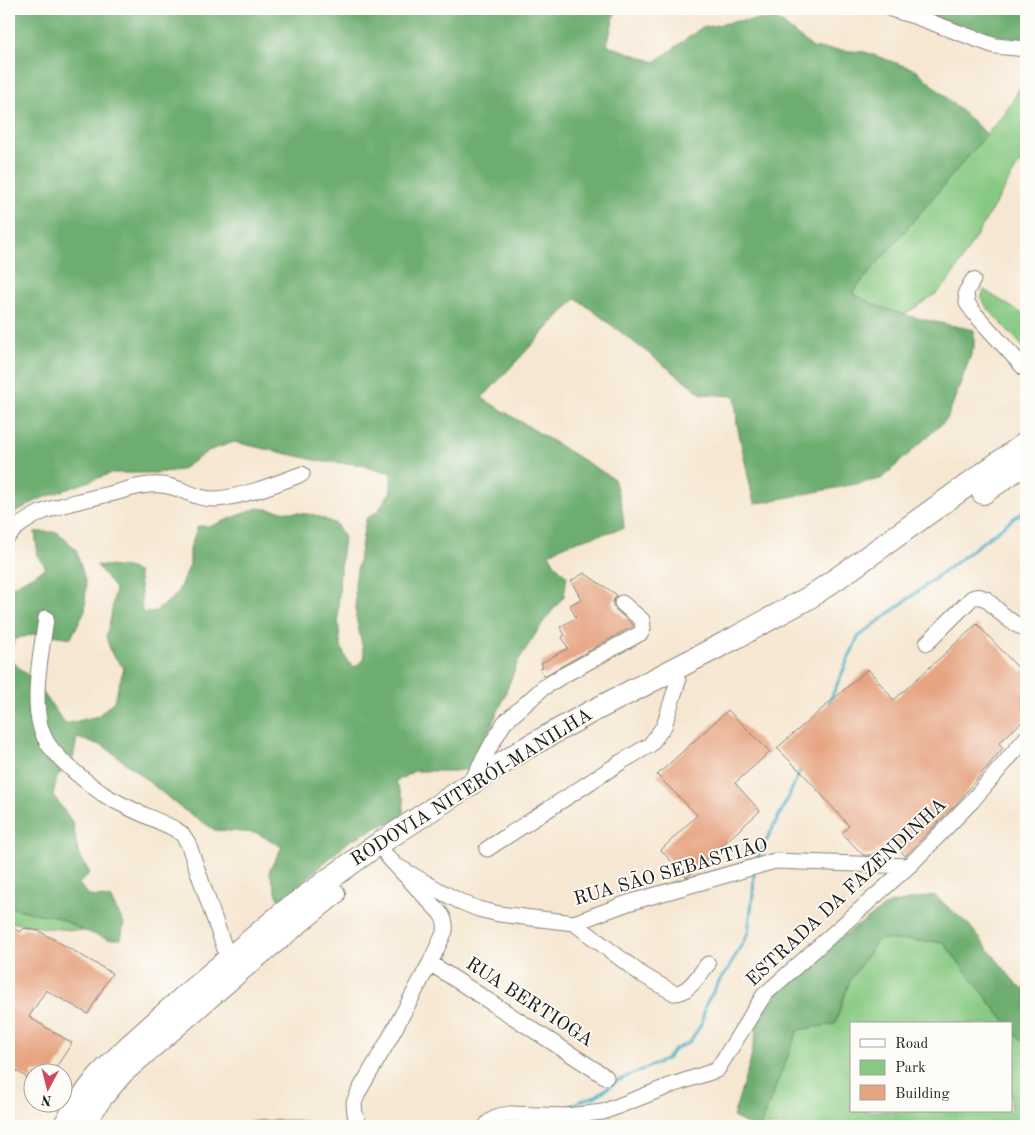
<svg xmlns="http://www.w3.org/2000/svg" width="1035" height="1135" font-family="'Old Standard TT',serif">
  <style>
    .green { fill: #87c982; stroke: #52724f }
    .forest { fill: #6dad70; stroke: #446446 }
    .lines { fill: none; stroke-linecap: round; stroke-linejoin: round }
    .stream { stroke: #46aec5; stroke-width: 3 }
    .building { fill: #e6a482 }
    .minor-casing { stroke: #898277; stroke-width: 17 }
    .highway-casing { stroke: #898277; stroke-width: 24 }
    .minor { stroke: #fff; stroke-width: 15 }
    .highway { stroke: #fff; stroke-width: 22 }
    .labels { text-anchor: middle; dominant-baseline: central; stroke-width: 4; stroke-linejoin: round; paint-order: stroke }
    .street-label { font-size: 19px; fill: #1c1c1c; stroke: #fdfcf7 }
  </style>
  <rect width="100%" height="100%" fill="#fdfcf7"/>
  <filter id="ink" filterUnits="userSpaceOnUse"><feTurbulence type="fractalNoise" baseFrequency=".02" numOctaves="2"/><feDisplacementMap in="SourceGraphic" scale="10" xChannelSelector="R" yChannelSelector="G"/><feConvolveMatrix kernelMatrix="1 2 1 2 8 2 1 2 1" color-interpolation-filters="sRGB"/></filter>
  <filter id="wash" filterUnits="userSpaceOnUse"><feTurbulence type="fractalNoise" baseFrequency=".0096" numOctaves="4" result="noise"/><feDisplacementMap in="SourceGraphic" scale="20" xChannelSelector="R" yChannelSelector="G"/><feGaussianBlur stdDeviation="1.12" result="paint"/><feColorMatrix in="noise" values="0 0 0 0 0 0 0 0 0 0 0 0 0 0 0 0 0 1.4 0 .05"/><feComposite in="paint" operator="in"/></filter>
  <g filter="url(#wash)">
    <rect width="100%" height="100%" fill="#f6e7d2"/>
    <path class="green" d="M1026 77V152L956 270 946 284 937 293 904 315 880 308 852 293 1007 110Z
      M984 290 1021 313 1026 314V350L989 310 981 299Z
      M9 907 33 913 55 916 85 931 47 928 9 922Z
      M878 939 943 942 1007 1024H851V1111H1011V1028L1026 1046V1126H760L798 1030 835 1024 850 980Z"/>
    <path class="forest" d="M9 9H616L607 45 655 62 701 28 737 21 777 19 813 48 865 52 916 70 987 134 852 293C888 315 933 321 974 330V347L947 419 881 479 754 504 737 424 735 396 702 394 576 298 482 398 614 479 622 507 624 528C603 534 566 542 549 554L554 563 567 576 564 596 544 621 518 661 501 705 470 769 455 771H414L396 782 404 800 403 818 379 826 348 842 306 879 279 900 269 871 282 847 257 833 215 830 181 808 137 772 104 746 77 738 73 759 57 777 53 795 73 823 78 853 90 873 79 884 90 896 110 898 124 923 121 939H108L85 931 55 916 33 913 9 907V659L35 681 65 724 98 716 114 701 124 668 112 654 106 637 111 617 115 589 97 565 127 568 138 572 141 592 142 613 156 611 176 595 190 565V548L198 526H211L257 508 315 515 336 524 344 538 340 570 338 615 340 643 347 661 355 667 365 659 356 617 355 582 366 519 378 511 391 491V473L358 464 324 462 234 442 208 451 181 470 155 473H112L40 499 17 511 9 516Z
      M909 9H1026V39H1015L968 29Z
      M35 532H57L76 549 86 584 85 610 71 638 39 633 15 639 9 656V589L46 568 38 556Z
      M934 895 969 925 1017 985 1026 991V1046L1011 1028V1024H1007L943 942 878 939 850 980 835 1024 798 1030 760 1126H751L733 1117 750 1062 761 1007 833 943 889 904Z
      M297 1120 318 1123 321 1126H233L256 1121Z"/>
    <g class="lines">
      <path class="stream" d="M828 705 858 637 1026 509
        M756 861 788 798 801 768
        M563 1110 580 1101 596 1096 617 1081 667 1059 674 1050 690 1042 702 1023 705 1006 720 980 729 968 748 933 753 894 754 872"/>
    </g>
    <g id="blocks">
      <path class="building" d="M584 573 617 595 613 601V607L616 610 633 625V626L544 676 540 669 543 667 541 663 568 648 562 637 565 635 560 627 576 618 570 605 581 599 571 581Z
        M977 624 1022 672 1026 669V718L999 743 1003 748 956 804 905 856 891 839 872 855H863L842 833 849 826 807 778 777 748 868 669 894 700Z
        M728 710 770 752 735 783 760 811 688 876 686 877 661 850 697 815 657 775Z
        M9 926 20 932 25 928 39 931 112 973 88 1014 46 990 29 1017 72 1043 53 1072H32V1081L9 1066Z"/>
    </g>
  </g>
  <g filter="url(#ink)">
    <use href="#blocks" fill-opacity="0" stroke="#898277" stroke-width="1"/>
    <g class="lines">
      <g class="minor-casing">
        <path id="minor" d="M891 9 914 16 995 46 1026 49
          M973 280 966 292 967 303 975 314 1026 370
          M9 535C17 526 28 519 40 513 62 504 87 499 110 494 127 490 145 483 162 485 183 487 195 500 217 499 246 496 275 484 302 474
          M46 618C42 650 32 693 40 725 44 742 54 753 67 765 78 775 90 785 103 794 125 808 151 817 175 829L182 834 188 843 228 958
          M927 643 972 598C977 595 981 597 986 599 996 608 1013 627 1026 628
          M471 782 491 745 504 723 533 697 543 688 562 676 641 633 643 628 642 620 622 603
          M487 849 621 762 650 745 664 726 678 681
          M397 866 440 891 459 901 478 909 499 914 574 923 628 903 775 861 909 866
          M574 923 641 974 674 993C689 994 699 974 708 964
          M430 963 606 1077
          M361 1126 359 1124 355 1114 354 1103 359 1091 387 1043 430 963 445 931C446 924 445 920 441 914L387 856
          M486 1126 489 1122 499 1116 510 1114 566 1116 603 1112 672 1085 717 1070 764 995 909 866 972 801 1026 738"/>
      </g>
      <g class="highway-casing">
        <path id="highway" d="M983 493 1026 463
          M64 1126 77 1104 99 1076 128 1047 187 994 284 912 371 849 526 748 589 713 735 638 810 597 852 568 1026 443
          M82 1126 101 1098 122 1073 245 966 334 894"/>
      </g>
      <use href="#minor" class="minor"/>
      <use href="#highway" class="highway"/>
    </g>
  </g>
  <g class="labels">
    <g class="street-label">
      <text transform="translate(472 788) rotate(-32)">RODOVIA NITERÓI-MANILHA</text>
      <text transform="translate(671 873) rotate(-16)">RUA SÃO SEBASTIÃO</text>
      <text transform="translate(847 893) rotate(-43)">ESTRADA DA FAZENDINHA</text>
      <text transform="translate(529 1003) rotate(33)">RUA BERTIOGA</text>
    </g>
  </g>
  <rect width="1035" height="1135" fill="none" stroke="#fdfcf7" stroke-width="30"/>
  <rect x="850" y="1022" width="162" height="90" fill="#fdfcf7" stroke="#a3a29f"/>
  <rect x="860" y="1039" width="25" height="8" fill="#ffffff" stroke="#a3a29f"/>
  <text x="895" y="1048" font-size="15" fill="#1c1c1c">Road</text>
  <rect x="860" y="1060" width="25" height="15" fill="#87c982" stroke="#a3a29f"/>
  <text x="895" y="1072" font-size="15" fill="#1c1c1c">Park</text>
  <rect x="860" y="1085" width="25" height="15" fill="#e6a482" stroke="#a3a29f"/>
  <text x="895" y="1098" font-size="15" fill="#1c1c1c">Building</text>
  <g transform="translate(48 1088) rotate(187)"><circle r="24" fill="#fdfcf7" stroke="#a3a29f"/>
  <path d="M0-4L9 19L0 12L-9 19Z" fill="#d1495b"/>
  <text y="-8" font-size="14" font-weight="bold" text-anchor="middle" fill="#1c1c1c">N</text>
  </g>
</svg>
